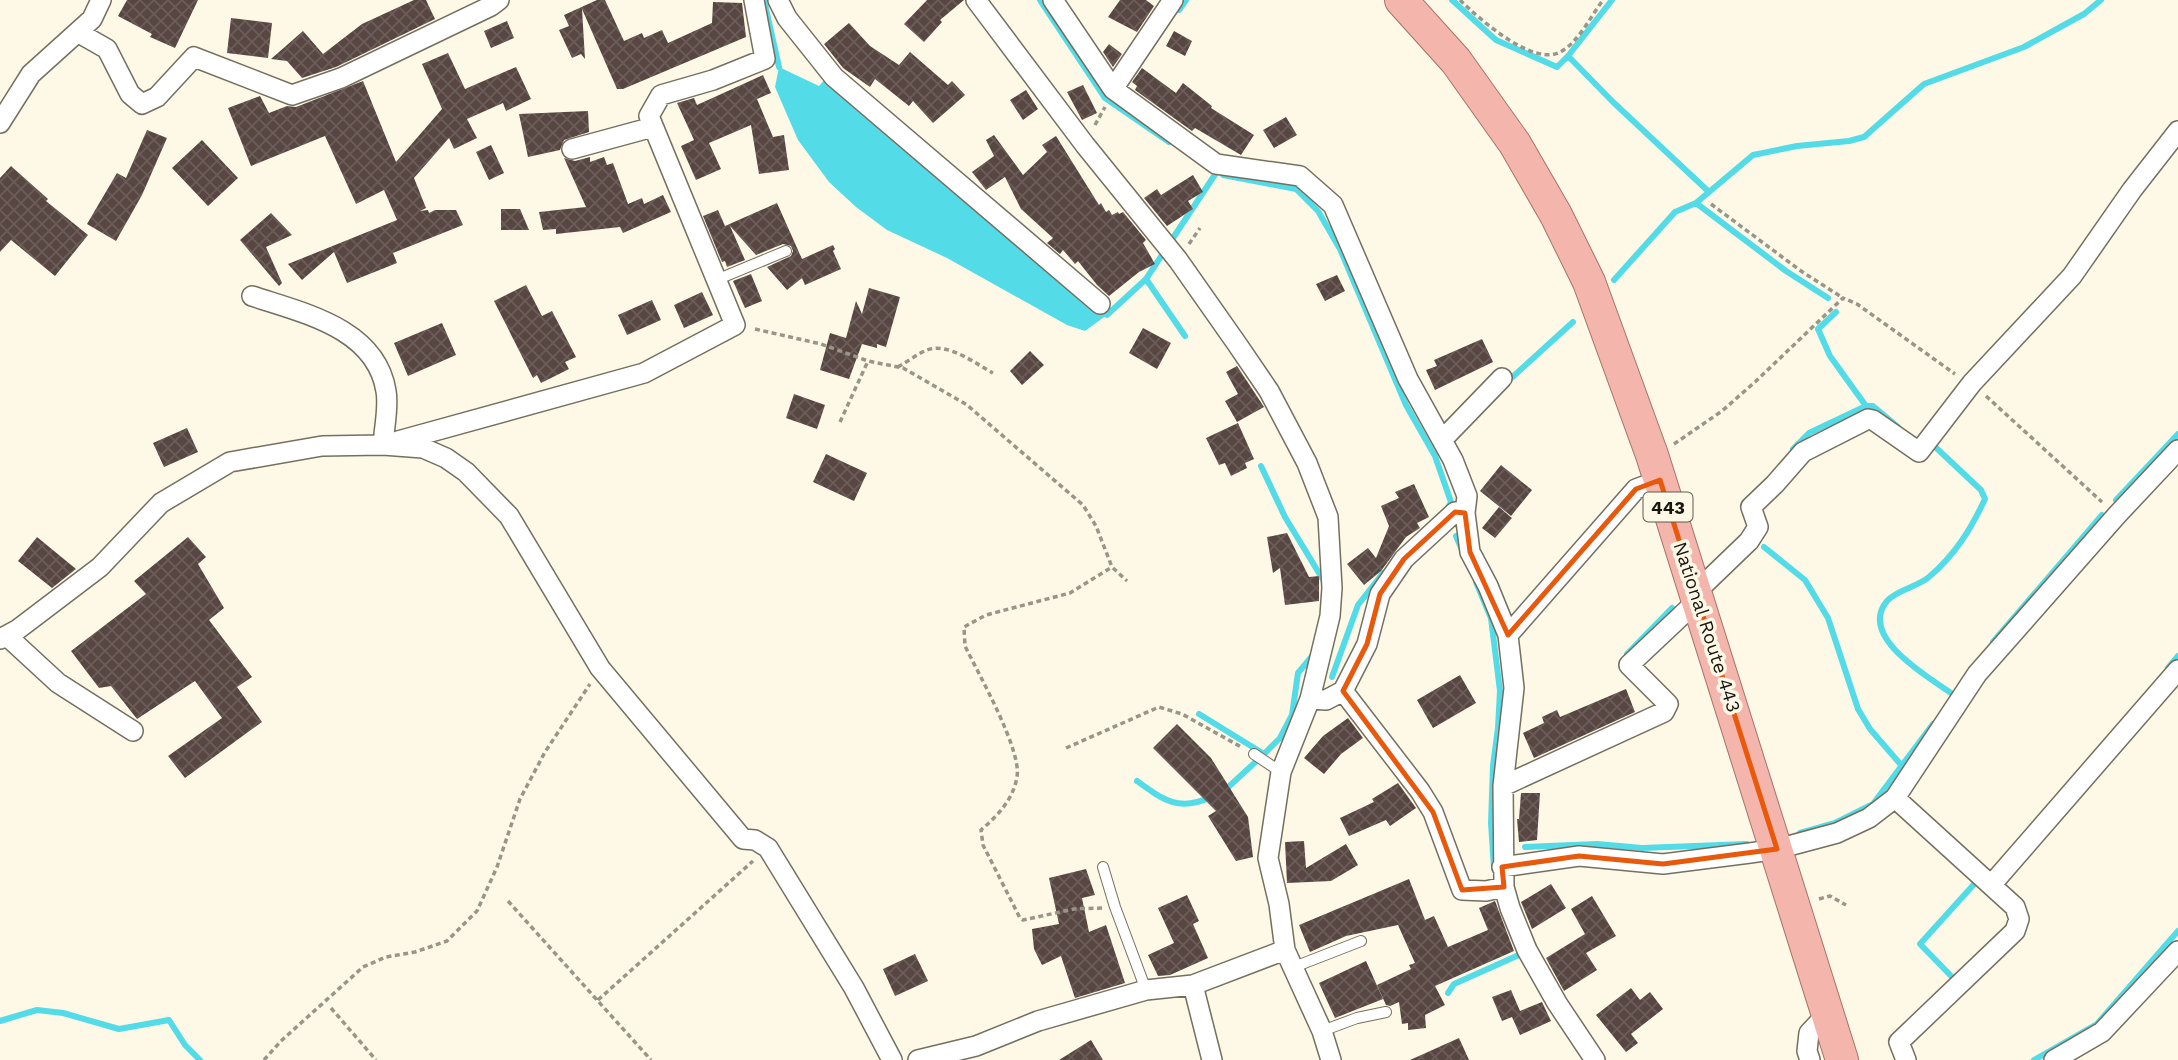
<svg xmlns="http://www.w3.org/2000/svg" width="2178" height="1060" font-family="'Work Sans',sans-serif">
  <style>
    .water { fill: #53dce7 }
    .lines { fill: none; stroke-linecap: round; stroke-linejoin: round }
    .stream { stroke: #53dce7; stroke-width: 6 }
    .building { fill: url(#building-cross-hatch) }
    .service-casing { stroke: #746f5f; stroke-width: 12 }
    .minor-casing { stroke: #746f5f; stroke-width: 22 }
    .trunk-casing { stroke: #a67268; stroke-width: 34 }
    .path { stroke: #999588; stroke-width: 3.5; stroke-dasharray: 5 3.5; stroke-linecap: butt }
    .service { stroke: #fff; stroke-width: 10 }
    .minor { stroke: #fff; stroke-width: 19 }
    .trunk { stroke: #f4b6ac; stroke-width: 32 }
    .marked { fill: none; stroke: #e8590c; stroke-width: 5; stroke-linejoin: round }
    .labels { text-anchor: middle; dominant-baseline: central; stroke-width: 7; stroke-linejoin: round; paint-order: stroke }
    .shield { fill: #fef9e6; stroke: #5d5a50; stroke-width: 2 }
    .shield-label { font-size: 18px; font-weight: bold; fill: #181610 }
    .street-label { font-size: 19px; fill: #181610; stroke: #fef9e6 }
  </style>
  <defs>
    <pattern id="building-cross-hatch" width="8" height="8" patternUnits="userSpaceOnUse" patternTransform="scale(1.75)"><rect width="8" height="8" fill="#574641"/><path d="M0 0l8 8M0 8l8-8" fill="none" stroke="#6b5d59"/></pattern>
  </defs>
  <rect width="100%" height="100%" fill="#fef9e6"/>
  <path class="water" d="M779 67 819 86 826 78 1107 315 1085 331 1067 325 947 258 887 230 856 207 829 182 798 140 775 87Z"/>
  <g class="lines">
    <path class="stream" d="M764 0 779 67
      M1040 0 1105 98 1169 142
      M1452 0 1496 40 1557 67 1568 56 1612 0
      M1179 10 1186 0
      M1568 56 1613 102 1708 191
      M1223 175 1296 189 1318 211 1340 249 1406 405 1435 456 1451 502 1448 508
      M1696 203 1786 271 1828 298
      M1173 238 1216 173
      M1146 279 1185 336
      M1614 280 1675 212 1696 203 1753 155 1797 146 1849 141 1864 137 1924 84 2024 47 2084 14 2101 0
      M1836 312 1818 329 1830 356 1866 406H1873L1898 427
      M1107 315 1146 279 1162 255
      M1507 382 1573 322
      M1931 443 1981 490 1985 499C1971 529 1955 555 1929 577 1917 587 1897 590 1887 601 1857 637 1930 678 1954 695
      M1793 449 1809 433 1866 406
      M1261 466 1285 517 1325 583
      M2116 500 2178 434
      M1456 536 1462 550
      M1764 547 1805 580 1828 618 1858 709 1870 729 1902 766
      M1476 582 1491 618 1500 691 1498 728 1493 766 1491 823 1494 868
      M1993 642 2102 515
      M1627 654 1672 608
      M2168 668 2178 656
      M1332 677 1358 605 1383 573
      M1199 714 1264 754 1280 738 1292 715 1298 673 1313 655
      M1137 781C1163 800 1179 812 1211 797
      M1224 791 1262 756
      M1800 833 1835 823 1873 804 1933 724
      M1525 847 1597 844 1642 848 1747 844
      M1956 981 1920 944 1976 882
      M1448 993 1454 984 1521 954
      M0 1021 37 1010 63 1013 119 1029 169 1020 185 1045 200 1060
      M2034 1060 2097 1024 2178 931"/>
  </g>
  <path class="building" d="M127 0H198L175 48 150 37 152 34 118 16Z
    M414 0H426L435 19 336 67 302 78 287 61 271 59 303 31 323 54 362 24Z
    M597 0H605L624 41 642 33 644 38 662 30 668 43 712 23 713 2 742 3 746 37 623 89H617L582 9 585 59 581 54 572 58 559 30 569 26 564 15Z
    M927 0H964L940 20 942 22 924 42 904 24Z
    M1120 0H1146L1154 6 1137 32 1108 17Z
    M231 18 272 23 268 58 227 53Z
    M507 21 514 38 491 48 484 31Z
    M849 23 870 46 899 65 910 52 948 85 952 81 965 95 933 123 913 101 909 106 875 79 870 87 843 68 824 44Z
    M1174 31 1192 41 1185 56 1166 46Z
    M1109 44 1122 54 1113 67 1103 52Z
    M448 53 465 89 516 67 531 99 506 111 503 103 467 119 477 138 454 149 449 138 414 178 426 208 420 211 428 210 429 213 435 210H456L463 225 393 253 397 263 347 283 334 252 302 280 288 264 397 220 384 190 356 204 325 136 251 166 228 108 260 96 269 113 287 106 296 107 363 81 396 162 442 109 422 64Z
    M1142 68 1176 93 1183 83 1212 106 1211 108 1254 135 1241 155 1195 128 1192 131 1135 90 1137 86 1132 82Z
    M763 75 771 93 757 99 773 137 784 135 789 170 759 174 751 125 709 143 721 169 696 180 681 146 694 140 677 103 694 98 697 105Z
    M1083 85 1097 113 1082 120 1067 92Z
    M1026 90 1038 109 1023 120 1010 100Z
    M588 111 589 132 564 140 560 150 528 157 519 114Z
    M1286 117 1297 135 1274 148 1263 130Z
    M147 130 167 138 142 195 116 241 87 224 117 173 126 178Z
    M994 135 1023 175 1047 152 1042 145 1056 136 1099 205 1101 203 1106 212 1109 210 1112 215 1118 212 1119 214 1123 212 1146 240 1143 243 1155 264 1139 272 1109 296 1097 285 1078 261 1075 264 1063 250 1060 254 1047 243 1053 238 1021 209 1005 177 986 190 972 172 994 156 986 140Z
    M202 140 238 178 208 206 172 168Z
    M491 145 504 173 489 180 476 152Z
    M590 157V162L604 157 607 165 613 163 628 204 642 198 644 204 663 195 671 212 623 233 620 227 556 234V229L543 230 539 212 586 207 564 158 575 161Z
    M11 166 48 199 46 201 88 235 55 276 11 240 0 252V178Z
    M1193 175 1203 192 1188 201 1193 209 1167 226 1144 198 1157 189 1161 195Z
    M777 203 802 259 833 245 835 249 833 251 841 269 805 285 802 278 787 290 767 267 791 256 793 251 791 246 783 244 756 255 730 226 745 260 727 267 725 261 722 262 703 216 718 210 725 226Z
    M501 209H520L529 230H501Z
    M271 213 292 235 266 247 282 283 279 286 240 240Z
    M751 274 762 301 745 308 733 281Z
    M1337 275 1345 291 1325 301 1316 284Z
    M526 285 542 316 552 311 576 357 565 362 569 369 541 383 537 375 533 378 494 301Z
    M869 288 900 297 886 347 877 344V348L862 344 849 379 820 370 830 333 846 338 856 301 862 314Z
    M702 292 713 315 684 328 674 305Z
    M652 300 661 320 627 335 618 315Z
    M442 323 456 355 408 376 394 343Z
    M1143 328 1171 343 1157 369 1129 353Z
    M1482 339 1493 362 1435 390 1426 370 1437 366 1434 360Z
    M1030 351 1044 365 1022 385 1010 371Z
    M1237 366 1264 407 1237 422 1225 401 1238 394 1226 372Z
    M794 394 825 405 817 429 786 418Z
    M1238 423 1254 459 1245 463 1247 468 1231 476 1225 463 1219 465 1206 438Z
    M187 428 198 452 164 467 153 443Z
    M826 454 867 473 854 501 813 482Z
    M1501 465 1532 490 1511 516 1480 491Z
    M1414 484 1429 517 1417 523 1420 528 1406 537 1381 571 1364 585 1347 564 1368 548 1376 558 1389 526 1381 506 1399 498 1395 492Z
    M1499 507 1512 518 1495 538 1482 528Z
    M1287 533 1309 577 1319 576V601L1285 605 1280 568 1273 573 1267 537Z
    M37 537 76 569 52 588 18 561Z
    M188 537 206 557 198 564 224 608 209 620 252 677 237 687 262 722 185 778 168 756 222 718 195 681 137 719 111 686 99 688 71 651 146 594 134 581Z
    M1460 675 1476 703 1433 728 1417 700Z
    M1626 689 1635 712 1534 758 1523 733 1544 723 1542 717 1557 710 1560 717Z
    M1348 718 1363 738 1341 754 1324 774 1304 758 1323 736Z
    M1177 724 1211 758 1248 817 1253 857 1236 861 1208 816 1216 811 1153 748Z
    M1398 783 1416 808 1390 826 1386 820 1349 836 1340 818 1374 802 1372 799Z
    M1521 793H1540L1537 840 1519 842 1517 819H1519Z
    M1304 841 1306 868 1346 844 1358 865 1331 881 1287 883 1285 842Z
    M1086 869 1095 895 1082 898 1089 932 1106 925 1125 983 1075 998 1061 956 1042 965 1034 949 1032 929 1059 924 1049 878Z
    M1409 879 1425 920 1434 916 1448 947 1488 930 1479 908 1495 901 1514 951 1435 986 1445 1005 1425 1015 1426 1028 1408 1030V1023L1402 1024 1399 1002 1390 1006 1386 1005 1377 985 1411 969 1409 965 1415 963 1398 925 1346 936 1310 952 1299 925Z
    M1551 884 1566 908 1532 929 1521 902Z
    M1187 895 1199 921 1193 924 1208 958 1170 975 1158 976 1148 955 1174 943 1158 908Z
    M1592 896 1616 936 1586 953 1597 970 1564 991 1546 958 1585 934 1571 909Z
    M915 954 928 981 895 996 883 969Z
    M1366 961 1383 999 1335 1018 1319 983Z
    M1631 988 1640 1000 1650 992 1663 1009 1631 1034 1638 1043 1626 1052 1596 1015Z
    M1511 990 1520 1011 1542 1002 1551 1021 1520 1035 1512 1017 1502 1021 1492 997Z
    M1459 1038 1469 1060H1410Z
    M1091 1040 1103 1060H1059Z"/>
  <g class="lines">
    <g class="service-casing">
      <path id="service" d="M716 280 786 251
        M1254 754 1281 772
        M1103 867 1115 907 1146 990
        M1294 967 1361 941
        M1322 1031 1357 1018 1386 1012"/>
    </g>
    <g class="minor-casing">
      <path id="minor" d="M778 0 787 18 834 77 1100 304
        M976 0 1085 145 1178 260 1237 344 1269 391 1307 463 1328 517 1332 588 1330 616 1310 699 1281 772 1268 858 1279 904 1285 950 1322 1031 1331 1060
        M1053 0 1113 89 1216 164 1300 176 1333 205 1408 379 1453 460 1467 496 1465 513 1470 552 1488 586 1508 635 1514 688 1503 786 1504 887 1510 908 1527 950 1557 1003 1595 1060
        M79 33 107 49 130 94 142 104 157 97 194 57 292 95 341 78 491 6 499 0
        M1113 89 1173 0
        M0 123 31 74 92 19 101 0
        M572 149 653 127
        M252 296C303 313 376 328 386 391 389 407 384 428 383 445
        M1442 440 1502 378
        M398 441 644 373 735 325 649 116 661 95 713 80 765 59 754 0
        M1695 593 1749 541 1758 527 1751 507 1775 484 1803 452 1868 419 1873 420 1919 452 1972 383 2072 276 2132 190 2178 131
        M1508 635 1636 489 1660 480
        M7 636 58 683 133 731
        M0 639 17 630 100 567 161 503 230 462 322 446 383 445 423 448 446 458 466 472 509 516 600 668 743 839 755 840 768 848 854 988 892 1060
        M1343 691 1367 644 1380 594 1404 559 1455 512 1465 513
        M1310 699 1326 700 1343 691 1420 791 1433 812 1462 890 1486 891 1504 887
        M1503 786 1664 712 1668 704 1629 665 1698 600
        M1895 798 2015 907 2019 919 2015 931 1899 1042 1906 1060
        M1502 867 1579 856 1663 864 1750 853 1777 849 1837 833 1869 818 1895 798 1977 674 2117 515 2178 450
        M1992 884 2178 670
        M1193 985 1212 1060
        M918 1060 976 1046 1038 1021 1146 990 1193 985 1285 950
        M1810 1060 1807 1051 1809 1033 1826 1015
        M2054 1060 2102 1032 2178 951"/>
    </g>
    <g class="trunk-casing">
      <path id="trunk" d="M1401 0 1456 61 1515 144 1556 215 1589 282 1652 455 1842 1060"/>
    </g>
    <path class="path" d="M1460 0C1478 18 1535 69 1562 51 1579 41 1591 16 1603 0
      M1095 125 1105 107
      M1711 204 1801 271 1843 298
      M1189 244 1200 228
      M755 329 821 344 868 361 903 368 967 405 1083 505 1096 526 1112 567 1127 581
      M898 367C907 362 917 354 927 350 948 342 976 364 993 373
      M1986 396 2102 502
      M840 422 868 361
      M1674 444 1722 411 1755 382 1843 298 1857 304 1955 374
      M1066 748 1159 707 1182 714 1243 748
      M1819 899 1830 896 1846 905
      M508 901 651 1060
      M1102 908 1074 909 1023 920 1020 918 983 845 981 830C998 815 1013 800 1017 777 1022 750 978 673 965 646L964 627 986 615 1070 593 1112 567
      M598 1000 753 861
      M331 1008 376 1060
      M264 1060 281 1041 363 967 386 957 415 952 447 941 477 911 497 867 520 799 545 752 590 684"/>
    <use href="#service" class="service"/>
    <use href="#minor" class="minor"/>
    <use href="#trunk" class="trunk"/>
  </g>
  <path class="marked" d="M1660 480 1777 849 1663 864 1579 856 1502 867 1504 887 1462 890 1433 812 1343 691 1367 644 1380 594 1404 559 1455 512 1465 513 1470 552 1508 635 1636 489Z"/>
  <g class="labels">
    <rect class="shield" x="1643.5" y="492.5" width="49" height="29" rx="5"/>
    <g class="shield-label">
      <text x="1668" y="507">443</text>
    </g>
    <g class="street-label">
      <text transform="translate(1707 627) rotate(72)">National Route 443</text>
    </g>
  </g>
</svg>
